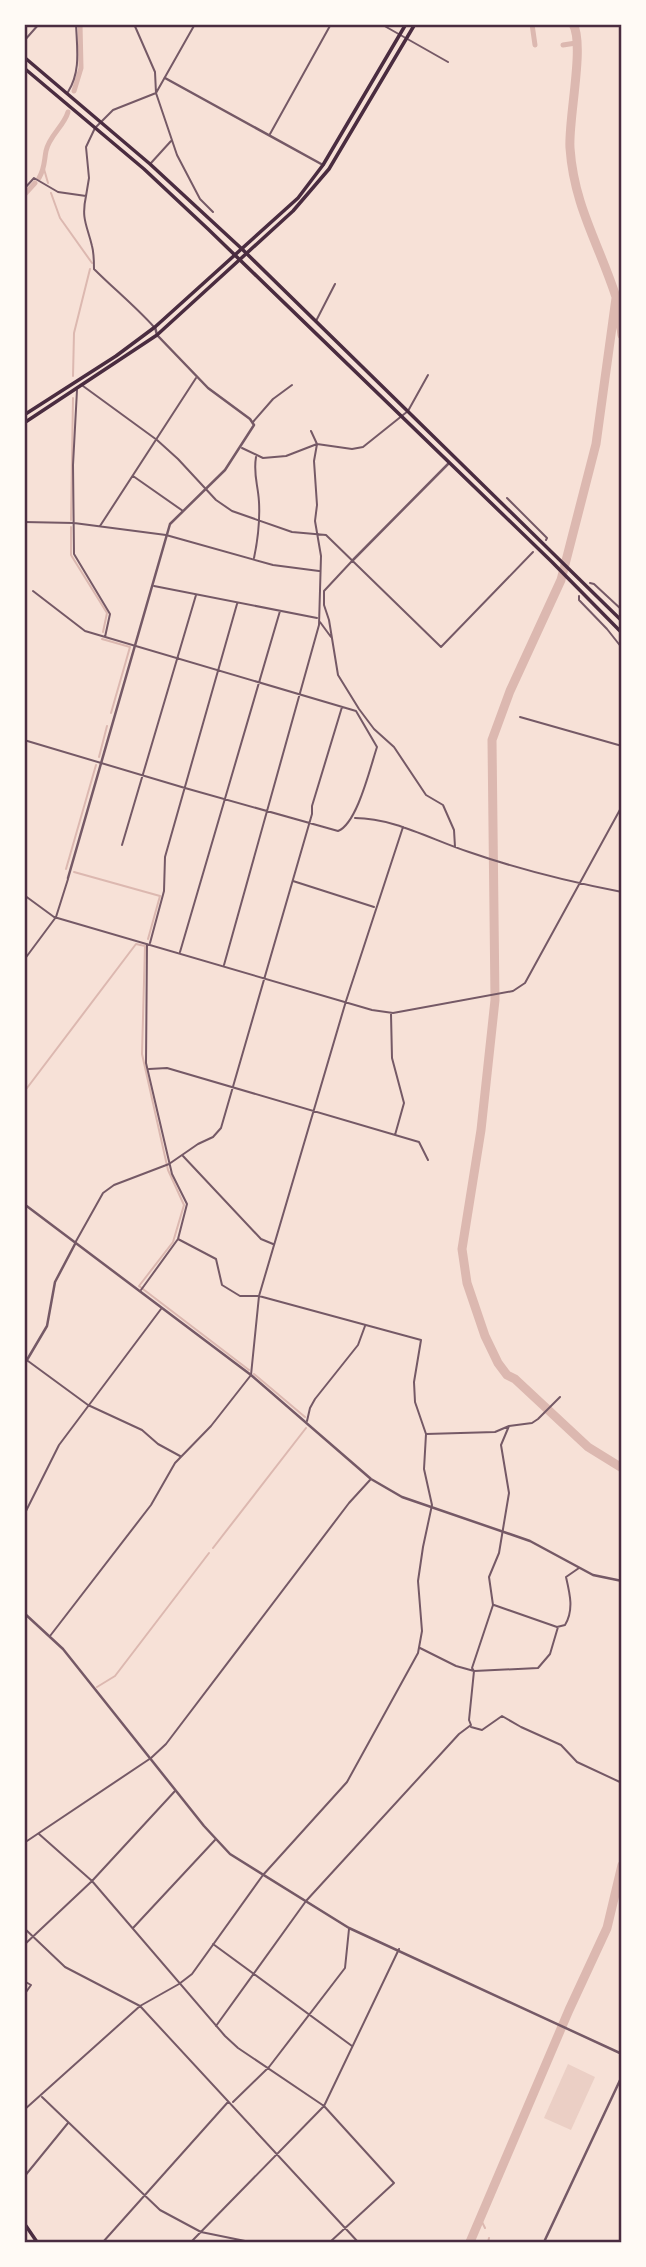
<svg xmlns="http://www.w3.org/2000/svg" width="646" height="2267" font-family="Manrope,sans-serif">
  <style>
    .green { fill: #ebcfc5 }
    .lines { fill: none; stroke-linecap: round; stroke-linejoin: round }
    .stream { stroke: #dcb8b0; stroke-width: 2 }
    .canal { stroke: #dcb8b0; stroke-width: 5 }
    .river { stroke: #dcb8b0; stroke-width: 9 }
    .minor { stroke: #755966; stroke-width: 2 }
    .tertiary { stroke: #755966; stroke-width: 2.5 }
    .primary { stroke: #4a2c40; stroke-width: 3.5 }
    .trunk { stroke: #4a2c40; stroke-width: 3.5 }
    .neatline { fill: none; stroke: #4a2c40; stroke-width: 2.5 }
  </style>
  <rect width="100%" height="100%" fill="#f7e1d7"/>
  <path class="green" d="M568 2064 595 2077 571 2130 544 2118Z"/>
  <g class="lines">
    <path class="stream" d="M44 169 48 183
      M51 193 60 218 92 263
      M73 376 74 333 90 269
      M71 520 73 398
      M71 527V555L107 613 103 632
      M102 639 130 647 111 713
      M99 757 107 726
      M66 869 96 765
      M74 872 160 896 148 939
      M24 1092 136 944 145 946 142 1054 168 1170 184 1205 173 1242 139 1286 249 1370
      M254 1374 305 1417
      M213 1548 306 1428
      M97 1687 115 1676 209 1553
      M480 2218 485 2228
      M488 2242 489 2238"/>
    <path class="canal" d="M532 24 535 45
      M563 45 576 43
      M74 91 81 68 80 24
      M39 178C45 168 44 161 46 151 49 136 64 126 68 112
      M24 195 35 183"/>
    <path class="river" d="M573 24C585 45 568 120 570 148 574 206 599 244 616 297 619 309 620 322 622 335
      M616 298 596 444 561 580 510 691 492 740 495 1000 481 1130 462 1249 467 1283 485 1336 498 1363 507 1375 515 1379 588 1447 622 1468
      M470 2242 569 2010 607 1928 622 1865"/>
    <path class="minor" d="M134 24 155 72 156 93 177 155 200 199 213 212
      M381 24 448 62
      M24 41 39 24
      M68 92C81 71 77 49 76 24
      M270 134 331 24
      M151 163 171 141
      M24 189 34 178 58 192 86 196 89 178 86 147 95 128 113 110 156 93 195 24
      M86 196C81 219 87 225 92 246 94 253 94 262 94 269 114 289 135 306 154 327
      M316 321 335 284
      M83 386 157 440 178 459 216 500 232 511 292 532 326 535 441 647 533 552
      M77 390 73 465 74 554 110 614 105 637
      M253 422 273 399 292 385
      M242 448 263 458 286 456 317 444 352 449 363 447 408 411 428 375
      M133 476 183 511
      M507 498 547 538 546 540
      M24 522 74 523 166 535 273 565 319 571
      M100 526 196 378
      M254 558C258 539 260 521 259 502 258 484 253 475 256 457
      M352 561 324 591V605L329 620 338 675 359 709 374 729 394 747 426 795 443 805 454 830 455 847
      M590 583 594 584 622 610
      M154 586 317 618
      M579 596V600L607 629 622 648
      M320 622 331 637
      M520 717 622 746
      M24 740 185 788 338 831C357 824 370 768 377 747L356 711 85 631 33 591
      M355 818C394 818 432 840 469 852 518 869 570 882 622 892
      M122 845 196 595
      M293 881 374 907
      M24 895 54 917 372 1010 393 1013 513 991 525 983 622 806
      M150 943 164 891 165 857 237 604
      M180 952 280 611
      M24 960 56 917 68 879
      M224 965 319 625 321 556 315 521 317 505 314 461 317 444 311 431
      M391 1014 392 1058 404 1103 395 1135
      M149 1069 167 1068 419 1142 428 1160
      M183 1156 261 1239 273 1244
      M75 1243 103 1193 114 1185 169 1164 198 1144 213 1137 221 1128 312 814V806L342 707
      M141 1290 178 1239 187 1204 172 1174 146 1063 147 944
      M28 1361 88 1405 142 1430 158 1444 180 1456
      M307 1421 310 1408 315 1399 358 1345 365 1326
      M426 1434 495 1432 509 1426 532 1423 538 1419 560 1397
      M24 1515 59 1445 161 1309
      M494 1605 557 1627 565 1625C574 1610 570 1594 566 1577L579 1568
      M50 1636 151 1505 175 1463 211 1426 251 1375 259 1296 346 1001 403 827
      M420 1648 456 1666 474 1671 538 1668 550 1654 558 1627
      M471 1727 482 1730 502 1716 521 1727 561 1745 577 1762 622 1783
      M39 1834 92 1881 225 2036 238 2048 324 2106 394 2183 330 2242
      M24 1843 151 1758 166 1744 349 1503 370 1480
      M24 1928 65 1967 140 2006 358 2242
      M133 1928 215 1840
      M213 1944 352 2046
      M24 1945 92 1881 175 1791
      M24 1981 31 1985 24 1995
      M216 2026 306 1901 459 1734 471 1725 469 1720 474 1671 472 1668 493 1605 489 1577 499 1553 509 1493 501 1445 509 1426
      M42 2097 160 2210 201 2232 250 2242
      M233 2102 269 2067 345 1968 349 1929
      M24 2110 140 2006 179 1984 192 1974 263 1875 347 1782 418 1653 422 1631 418 1581 423 1547 432 1505 424 1469 426 1434 415 1402 414 1382 421 1340 259 1296H240L222 1285 216 1259 178 1239
      M24 2177 68 2123
      M103 2242 228 2102
      M191 2242 324 2106 399 1949"/>
    <path class="tertiary" d="M165 78 323 165
      M353 560 449 463
      M68 878 170 524 225 470 254 425 250 419 208 388 157 335 155 327
      M24 1204 251 1375 371 1479 402 1497 530 1541 593 1575 622 1581
      M24 1365 47 1326 55 1282 75 1244
      M24 1613 63 1649 204 1826 230 1854 349 1928 622 2054
      M544 2242 622 2076"/>
    <path class="primary" d="M24 415 116 356 155 327 298 198 323 165 406 24
      M24 423 157 335 293 211 329 169 415 24
      M24 2223 37 2242"/>
    <path class="trunk" d="M24 57 150 164 242 249 622 621
      M24 68 144 169 208 229 552 562 622 633"/>
  </g>
  <rect width="646" height="2267" fill="none" stroke="#fffaf5" stroke-width="52"/>
  <rect x="26" y="26" width="594" height="2215" class="neatline"/>
</svg>
